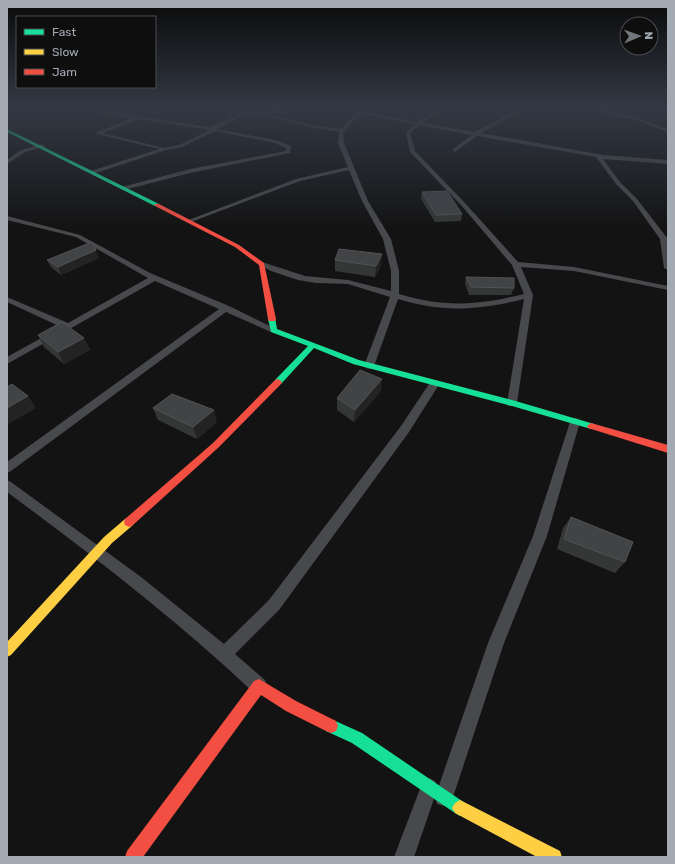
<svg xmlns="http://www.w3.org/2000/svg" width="675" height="864" font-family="Rubik,sans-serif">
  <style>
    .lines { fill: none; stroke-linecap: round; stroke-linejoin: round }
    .street { fill: #48494c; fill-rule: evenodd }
    .fast { fill: #16e098; fill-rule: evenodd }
    .slow { fill: #ffcf43; fill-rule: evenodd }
    .jam { fill: #f24e42; fill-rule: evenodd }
    .wall { fill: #353737 }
    .shaded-wall { fill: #232323 }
    .building { fill: #414345; stroke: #515356 }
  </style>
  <rect width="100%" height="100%" fill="#131313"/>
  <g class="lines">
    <path class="street" d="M74 108H84L210 127 239 114 262 115 277 108H283L270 115 311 125 341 129 356 113 332 108 359 111 417 122 441 108H446L422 123 475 132 521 108H526L481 133 603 155 668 160V164L603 159 620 182 637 199 668 239V270L664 268 660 239 633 201 616 184 596 157 477 136 455 152 452 150 453 149 472 135 419 125 410 133 415 151 465 203 518 262 574 267 668 286V290L574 271 521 267 533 295 517 403 516 406H508L507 403 524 299C478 310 444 313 398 299L374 366 369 369 366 368 364 366 390 297 348 284 316 283 298 280 271 271 258 264 262 262 305 276 348 280 391 291V271L383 239 362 201 349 170 300 181 191 222 186 221 296 179 348 167 338 143 339 132 311 127 266 116H242L216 129 276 140 291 146 290 153 190 173 124 190 122 189V187L190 169 286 151V148L275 143 215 131 182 147 166 150 93 174 91 173V171L159 149 97 134V132L133 118ZM360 114 414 124 406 133 410 152 461 205 512 265 524 294C478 305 445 308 399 294V271L391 239 368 201 344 143 343 133ZM139 119 210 130 179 145 164 148 103 133Z
      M583 108C612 108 641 119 668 129V132L636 120Z
      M42 144 45 146 44 147 25 152 7 164V160L21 150Z
      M7 216 80 235 150 273 229 306 278 330 274 333 271 332 226 312 11 471 7 473V462L219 309 155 281 7 364V357L61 327 7 302V297L68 323 148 278 76 237 7 220Z
      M435 380 440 383 409 432 279 610 235 654 265 680 267 686 265 692 259 694 253 692C176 619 92 555 7 492V480L11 482 141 577 224 644 269 600 401 426 431 381Z
      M575 418 579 419 580 422 547 536 504 643 453 797 451 804 444 806 437 804 435 797 488 643 533 536 570 422 571 419Z
      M429 778 435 781 438 787 414 857H394L423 781Z"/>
    <path class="fast" d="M7 129 159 204 160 205 155 206 7 132Z
      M269 317H275L277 329 359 360 512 400 594 424 595 426 591 429 512 406 353 364 314 348 281 384H275L274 382 275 380 308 346 271 332 268 319Z
      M331 719 362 733 465 803 468 808 465 813 460 816 455 813 352 743 326 731 324 726 326 721Z"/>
    <path class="slow" d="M129 517 133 519 134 522 133 525 112 543 11 655 7 657V642L104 537 125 519Z
      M460 800 560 851 562 857H537L455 813 452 808 455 803Z"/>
    <path class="jam" d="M155 204H159L239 245 264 263 276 319 275 321H269L268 319 259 265 235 247 155 206Z
      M278 379 282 382 281 384 219 447 133 525 129 527 125 525 124 522 125 519 213 443 275 380Z
      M591 423 668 445V453L588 428 587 426Z
      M259 679 296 701 336 721 338 726 336 731 331 733 326 731 286 711 261 695 143 857H125L127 851 254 681Z"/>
  </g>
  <path class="wall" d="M422 192 462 214 461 221 435 222 421 199Z
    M99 258 61 275 51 267 47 260Z
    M335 260 381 265 375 277 335 271Z
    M466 277 514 288 511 295H469L465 284Z
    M38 335 84 338 90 350 64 364 44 347Z
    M381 391 354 422 337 410V398Z
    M153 408 217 422 197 439 158 420Z
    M571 517 625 562 615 573 557 549 563 528Z"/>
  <path class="shaded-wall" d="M96 250 99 258 61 275 58 267Z
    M382 254 381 265 375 277 376 266Z
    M84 338 90 350 64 364 58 352Z
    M382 379 381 391 354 422 355 410Z
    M28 396 36 408 7 425V408Z
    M214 410 217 422 197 439 193 427Z"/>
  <path class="building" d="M447 191 462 214 436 215 422 192Z
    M92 242 96 250 58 267 47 260Z
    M339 249 382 254 376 266 335 260Z
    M466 277 514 278V288L471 287Z
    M62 322 84 338 58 352 38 335Z
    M360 370 382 379 355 410 337 398Z
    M12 384 28 396 7 408V387Z
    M172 394 214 410 193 427 153 408Z
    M571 517 633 542 625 562 564 539Z"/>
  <linearGradient id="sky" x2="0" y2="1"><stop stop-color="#0a0a0a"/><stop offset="0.47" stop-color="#333944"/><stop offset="1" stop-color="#333944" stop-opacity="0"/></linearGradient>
  <rect width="675" height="229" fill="url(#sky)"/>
  <rect width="675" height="864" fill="none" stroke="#a4aab4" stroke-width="16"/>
  <rect x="16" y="16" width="140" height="72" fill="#0e0e0f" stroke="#4a4c51"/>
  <rect x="24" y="29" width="20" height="6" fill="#16e098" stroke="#4a4c51"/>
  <text x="52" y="36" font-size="12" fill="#a4aab4">Fast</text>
  <rect x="24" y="49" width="20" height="6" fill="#ffcf43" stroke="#4a4c51"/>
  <text x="52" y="56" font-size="12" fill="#a4aab4">Slow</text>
  <rect x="24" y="69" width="20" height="6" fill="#f24e42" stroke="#4a4c51"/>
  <text x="52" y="76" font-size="12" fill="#a4aab4">Jam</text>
  <g transform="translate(639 36) rotate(88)"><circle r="19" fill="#0e0e0f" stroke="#4a4c51"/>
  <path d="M0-3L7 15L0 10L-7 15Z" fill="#71757c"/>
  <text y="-6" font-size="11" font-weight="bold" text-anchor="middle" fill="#a4aab4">N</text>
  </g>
</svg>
